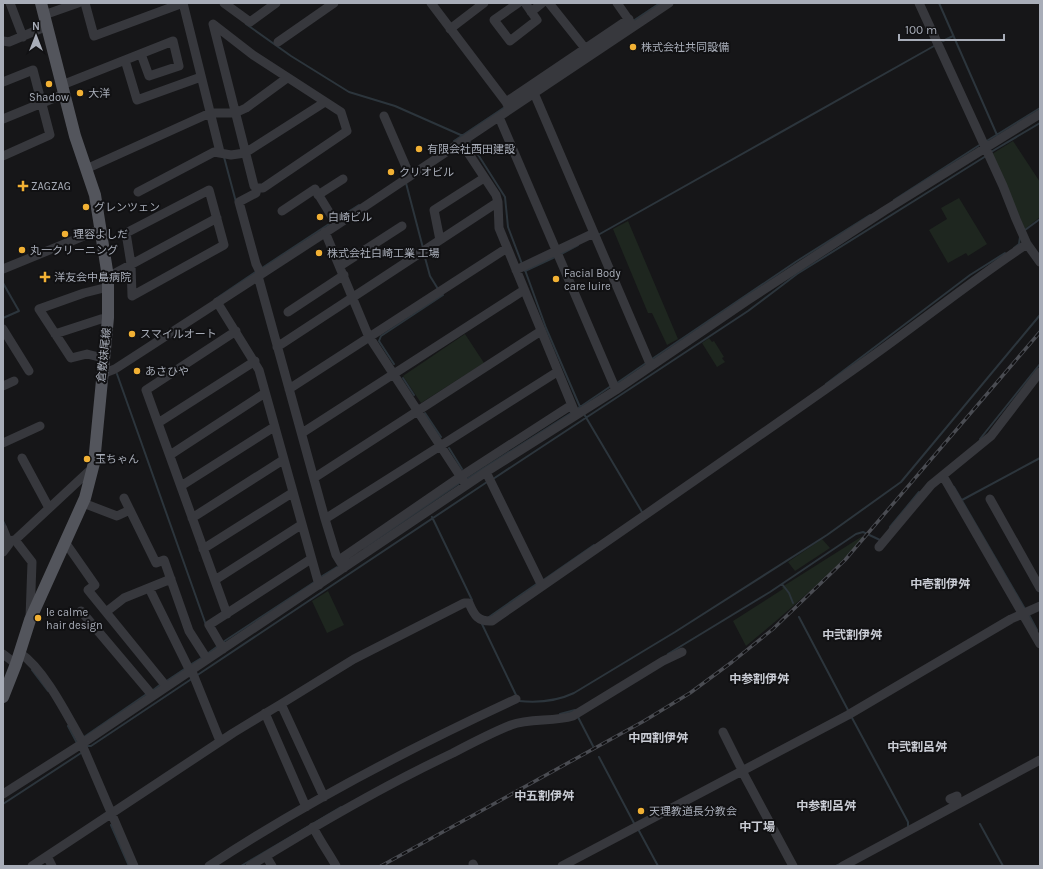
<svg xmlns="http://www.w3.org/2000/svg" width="1043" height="869" font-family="Karla,'Noto Sans JP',sans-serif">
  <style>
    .green { fill: #1e261f }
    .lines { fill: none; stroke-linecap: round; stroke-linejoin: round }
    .stream { stroke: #2c353c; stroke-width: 2 }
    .minor { stroke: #37383d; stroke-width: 9 }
    .major { stroke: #53555c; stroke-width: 12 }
    .rail-casing { stroke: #4a4c52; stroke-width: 3.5 }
    .rail { stroke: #111113; stroke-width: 2; stroke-dasharray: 6; stroke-linecap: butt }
    .poi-dot { fill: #f2b134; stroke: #111113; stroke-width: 1.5 }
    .labels { text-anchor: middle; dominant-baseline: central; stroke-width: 4; stroke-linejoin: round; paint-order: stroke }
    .poi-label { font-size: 11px; fill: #a8adb8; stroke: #111113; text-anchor: start }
    .street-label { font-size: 11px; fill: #a8adb8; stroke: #111113 }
    .neighbourhood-label { font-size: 12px; font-weight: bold; fill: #c9ccd4; stroke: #111113 }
  </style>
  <rect width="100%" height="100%" fill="#161618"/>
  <path class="green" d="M1013 141 1040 182V217L1025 229 992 154Z
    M959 198 987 244 968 256 966 253 948 263 929 230 947 219 941 208Z
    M628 221 678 339 667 345 652 313H648L613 229Z
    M465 334 484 363 421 403 403 376Z
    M709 338 712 342 714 341 724 357 722 358 725 362 717 367 702 343Z
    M861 537H864C828 577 787 612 746 646L733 621 783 589 782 587Z
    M822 539 830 548 795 571 788 562Z
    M328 591 344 625 327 633 312 601Z"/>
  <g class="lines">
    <path class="stream" d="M939 3 997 135
      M633 21 660 3
      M246 24 291 56 349 92 395 106 463 136
      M943 41 953 36
      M454 141 505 107
      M470 142 505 197 508 227 522 264
      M985 142 1040 108
      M991 152 1040 123
      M224 157 236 202
      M1040 179V180
      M406 183 423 248
      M894 200 981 144
      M337 219 359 205
      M1025 230 1040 219
      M598 235 934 46
      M1014 248 1019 244 1020 237
      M424 254 430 276 438 289
      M561 254 578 245
      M262 268 332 222
      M525 270 546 328 580 407
      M525 271 555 257
      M3 283 19 311 3 318
      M217 298 257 271
      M652 359 797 261 870 215
      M394 364 379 341 381 336 443 295
      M117 374 206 625
      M403 378 414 395
      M617 383 646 363
      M826 384 970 275 1005 253
      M577 409 611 386
      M425 413 441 437
      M584 414 642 512
      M980 439 1040 364
      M449 448 462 469
      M493 479 748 311 797 274 986 156
      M465 480 571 413
      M954 487 1025 609
      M962 500 1040 458
      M432 517 472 600
      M3 521 6 527
      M890 527 919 492
      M364 548 461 482
      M319 578 337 567
      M542 581 594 545
      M782 584 789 593 793 603
      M1029 615 1037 630
      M489 617 538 583
      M799 617 849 712
      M481 622 516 695
      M223 642 316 581
      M207 654 218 646
      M668 654 770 592 856 534 863 532 880 540
      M190 665 203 657
      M32 670 48 691
      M196 676 487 482
      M165 682 186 668
      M152 691 161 684
      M519 701C538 703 557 701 574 693L675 632 827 535 901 482 1040 315
      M560 714 575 710
      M851 716 908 822V827
      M578 717 593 746
      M68 726 77 743
      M84 737 148 693
      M86 746H91L193 678
      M599 757 635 825
      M3 804 81 753
      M980 824 1003 866
      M111 825 129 866
      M638 829 658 866
      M241 866 341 807
      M836 866 840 864"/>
    <path class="minor" d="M10 3 23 37
      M85 3 94 36 183 3 220 152
      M224 3 250 22 276 3
      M431 3 506 102 509 108
      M518 3 494 20 510 41 537 20 525 3
      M549 3 588 52
      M617 3 631 23
      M919 3 1003 186 1016 219 1027 244 1040 262
      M531 12 542 3
      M44 15 78 3
      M213 24 253 55 341 112 347 131 263 188H257L254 186Z
      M450 29 484 3
      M3 41 9 42 47 26
      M278 42 334 3
      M125 60 137 100 201 77
      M3 82 33 70 50 135 3 156
      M62 85 173 41 179 66 149 76 141 54
      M534 93 651 366
      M506 102 629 19
      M384 116 410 176
      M499 117 616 390
      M3 119 64 94
      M461 142 496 195 498 202 499 228 576 415
      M86 169 210 113H235L246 108 287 78
      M257 188 256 193 239 202 256 264 261 274
      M209 190 224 245 132 296 131 264 126 233Z
      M138 192 214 152 231 155 245 153 325 102
      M318 195 343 179
      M282 211 315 189 337 225
      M325 232 368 335 466 485
      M440 240 434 210 484 178
      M340 266 402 226
      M3 269 101 229
      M516 270 594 233
      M258 276 325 519 336 555 344 568
      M108 277 217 218
      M217 302 259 370 319 585
      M288 312 344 275
      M3 329 29 371
      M55 334 101 319 108 318
      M277 347 498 202
      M103 358 87 354 71 358 39 309 84 293 108 287
      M102 374 115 369 337 225 669 3
      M3 386 14 381
      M289 389 507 248
      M158 423 255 361
      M302 433 524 290
      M3 443 40 426
      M170 455 265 393
      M22 458 49 508
      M486 472 542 586
      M943 476 1040 644
      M314 478 541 331
      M181 486 274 427
      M124 498 156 563 164 560 189 631 207 659
      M990 499 1040 588
      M83 503 117 516 130 510
      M192 518 283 460
      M325 519 557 372
      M3 529 9 544 3 552
      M15 540 32 562 30 618
      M8 541 15 540 88 472 93 470
      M65 542 95 585 88 590 166 686
      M879 547 931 485 991 436 1040 372
      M203 549 292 493
      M339 560 460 477 570 406
      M215 580 301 525
      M149 588 190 671
      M81 611 152 695
      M106 612 124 598 171 579
      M227 614 146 390 236 331
      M223 649 209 625 311 559
      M3 654 16 664
      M191 669 220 741
      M281 704 324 797
      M265 713 306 807
      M723 732 740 766
      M742 771 793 866
      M3 794 83 743C67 715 45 670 20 653
      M950 799 957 796
      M313 827C320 841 328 852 336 866
      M47 856 52 866
      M266 856 272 866
      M473 864 474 866
      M32 866 233 733 281 704 354 659 464 603H469C474 615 478 622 492 621 617 534 743 448 867 360 921 322 972 280 1027 244
      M134 866 83 747V743L486 472 616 390 748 300 884 211 1040 114
      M209 866C306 802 410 748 516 699
      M250 866C316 825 383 786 453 753 472 743 491 733 511 725 530 718 553 722 573 716L663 661 682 652
      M562 866 848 715 1011 619 1040 606
      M843 866 1040 760"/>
    <path class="major" d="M3 697 16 664 30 620 85 498 94 463 108 318V277L95 195 75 136 41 3"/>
    <g class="rail-casing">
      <path id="rail" d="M381 866 644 721 690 693 732 662 773 629 845 560 1040 332"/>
    </g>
    <use href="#rail" class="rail"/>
  </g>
  <g class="poi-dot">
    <circle cx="633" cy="47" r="4"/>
    <circle cx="49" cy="84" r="4"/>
    <circle cx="80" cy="93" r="4"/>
    <circle cx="419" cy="149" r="4"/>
    <circle cx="391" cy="172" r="4"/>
    <path d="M21 180h4v4h4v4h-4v4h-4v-4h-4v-4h4z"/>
    <circle cx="86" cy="207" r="4"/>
    <circle cx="320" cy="217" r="4"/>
    <circle cx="65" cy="234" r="4"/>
    <circle cx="22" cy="250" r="4"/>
    <circle cx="319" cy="253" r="4"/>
    <path d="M43 271h4v4h4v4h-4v4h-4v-4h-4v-4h4z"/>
    <circle cx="556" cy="279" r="4"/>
    <circle cx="132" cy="334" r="4"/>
    <circle cx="137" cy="371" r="4"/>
    <circle cx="87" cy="459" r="4"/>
    <circle cx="38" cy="618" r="4"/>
    <circle cx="641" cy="811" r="4"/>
  </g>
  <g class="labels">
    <g class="poi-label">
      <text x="641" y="47">株式会社共同設備</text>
      <text x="88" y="93">大洋</text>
      <text x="49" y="97" text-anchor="middle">Shadow</text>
      <text x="427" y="149">有限会社西田建設</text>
      <text x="399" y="172">クリオビル</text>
      <text x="31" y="186">ZAGZAG</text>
      <text x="94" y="207">グレンツェン</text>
      <text x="328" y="217">白崎ビル</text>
      <text x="73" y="234">理容よしだ</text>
      <text x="30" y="250">丸一クリーニング</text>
      <text x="327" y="253">株式会社白崎工業 工場</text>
      <text x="564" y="273">Facial Body<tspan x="564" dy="13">care luire</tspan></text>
      <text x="54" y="277">洋友会中島病院</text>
      <text x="140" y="334">スマイルオート</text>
      <text x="145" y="371">あさひや</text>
      <text x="95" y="459">玉ちゃん</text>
      <text x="46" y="612">le calme<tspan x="46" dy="13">hair design</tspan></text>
      <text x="649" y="811">天理教道長分教会</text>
    </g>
    <g class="street-label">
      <text transform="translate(104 355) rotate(-84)">倉敷妹尾線</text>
    </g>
    <g class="neighbourhood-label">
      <text x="940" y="584">中壱割伊舛</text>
      <text x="852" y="635">中弐割伊舛</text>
      <text x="759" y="679">中参割伊舛</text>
      <text x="658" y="738">中四割伊舛</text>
      <text x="917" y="747">中弐割呂舛</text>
      <text x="544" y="796">中五割伊舛</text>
      <text x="826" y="806">中参割呂舛</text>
      <text x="757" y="827">中丁場</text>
    </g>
  </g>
  <rect width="1043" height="869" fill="none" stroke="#a8adb8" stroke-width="8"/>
  <g transform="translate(36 36)" stroke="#111113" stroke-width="3" paint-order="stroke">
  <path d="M0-3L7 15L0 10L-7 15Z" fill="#a8adb8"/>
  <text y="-6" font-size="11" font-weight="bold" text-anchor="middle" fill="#a8adb8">N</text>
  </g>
  <path d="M899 34v6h105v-6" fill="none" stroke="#a8adb8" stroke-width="2"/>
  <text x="905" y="34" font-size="12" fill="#a8adb8" stroke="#111113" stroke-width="3" paint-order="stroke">100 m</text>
</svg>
